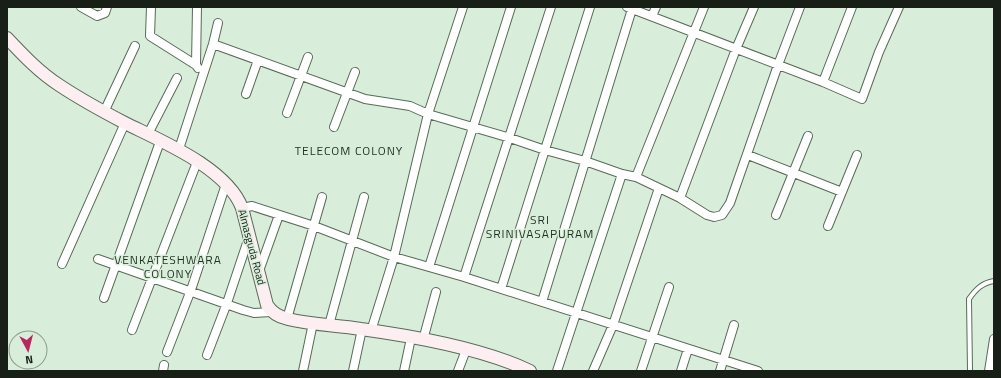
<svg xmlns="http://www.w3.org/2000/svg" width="1001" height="378" font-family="'Titillium Web',sans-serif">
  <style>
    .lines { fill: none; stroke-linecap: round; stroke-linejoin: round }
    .lane-casing { stroke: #586a58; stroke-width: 6 }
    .street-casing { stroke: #586a58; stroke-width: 10 }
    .secondary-casing { stroke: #586a58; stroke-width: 14 }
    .lane { stroke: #fff; stroke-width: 4 }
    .street { stroke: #fff; stroke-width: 8 }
    .secondary { stroke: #fceef1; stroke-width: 12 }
    .labels { text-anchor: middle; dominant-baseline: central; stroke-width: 3; stroke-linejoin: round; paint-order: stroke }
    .street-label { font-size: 11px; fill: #171f17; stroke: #d9eeda }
    .neighbourhood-label { font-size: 12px; letter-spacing: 1px; fill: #1f3020; stroke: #d9eeda }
  </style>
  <rect width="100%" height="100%" fill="#d9eeda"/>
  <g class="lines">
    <g class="lane-casing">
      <path id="lane" d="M970 371 969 299C976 289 982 283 994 281"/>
    </g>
    <g class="street-casing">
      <path id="street" d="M81 7 97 16 105 13 107 7
        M151 7 150 36 196 65
        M197 7 196 65 198 68
        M627 7 823 82 862 99 879 52 899 7
        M652 16 656 7
        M213 44 365 99 410 106 428 114 510 138 545 150 585 161 622 174 636 177 680 198 707 215 714 217 722 215 730 203 778 65 800 7
        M823 82 852 7
        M246 94 258 60
        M104 112 135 46
        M287 113 308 57
        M334 127 355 72
        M148 134 177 78
        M179 149 213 44 218 23
        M748 155 842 192
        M636 177 704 7
        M680 198 736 49 754 7
        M242 208 252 206 314 226 394 257 464 277 758 371
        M776 215 808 136
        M828 226 857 155
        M98 259 243 310 254 313 271 312
        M62 264 125 123
        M429 267 511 7
        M259 271 279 215
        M464 277 551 7
        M501 289 590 7
        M104 298 161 139
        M542 302 632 9
        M287 319 322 197
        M329 325 364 197
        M132 330 197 162
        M371 331 394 257 428 114 463 7
        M423 340 436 292
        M167 352 191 290 226 184
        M207 355 227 303 249 237
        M163 371 164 365
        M303 371 313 323
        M353 371 362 329
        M404 371 411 338
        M458 371 466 350
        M557 371 622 174
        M593 371 613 325 659 188
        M641 371 669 287
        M681 371 688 349
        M720 371 734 325
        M989 371 994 339"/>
    </g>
    <g class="secondary-casing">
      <path id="secondary" d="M7 38C23 55 39 72 59 85 80 99 102 111 125 123 161 141 227 168 242 208L267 305C272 313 279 317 288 319 312 325 337 325 361 329 412 336 484 349 530 371"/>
    </g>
    <use href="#lane" class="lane"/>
    <use href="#street" class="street"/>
    <use href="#secondary" class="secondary"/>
  </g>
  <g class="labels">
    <g class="street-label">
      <text transform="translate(252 247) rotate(75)">Almasguda Road</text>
    </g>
    <g class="neighbourhood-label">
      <text x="349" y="150">TELECOM COLONY</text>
      <text x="540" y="219">SRI<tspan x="540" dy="14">SRINIVASAPURAM</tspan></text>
      <text x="168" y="259">VENKATESHWARA<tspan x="168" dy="14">COLONY</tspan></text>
    </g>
  </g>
  <rect width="1001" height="378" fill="none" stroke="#171f17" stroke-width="16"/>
  <g transform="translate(28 350) rotate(173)"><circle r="19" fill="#d9eeda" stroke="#8b9b8c"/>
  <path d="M0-3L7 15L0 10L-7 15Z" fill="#b62960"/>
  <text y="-6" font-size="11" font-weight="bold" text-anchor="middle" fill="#171f17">N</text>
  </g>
</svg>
